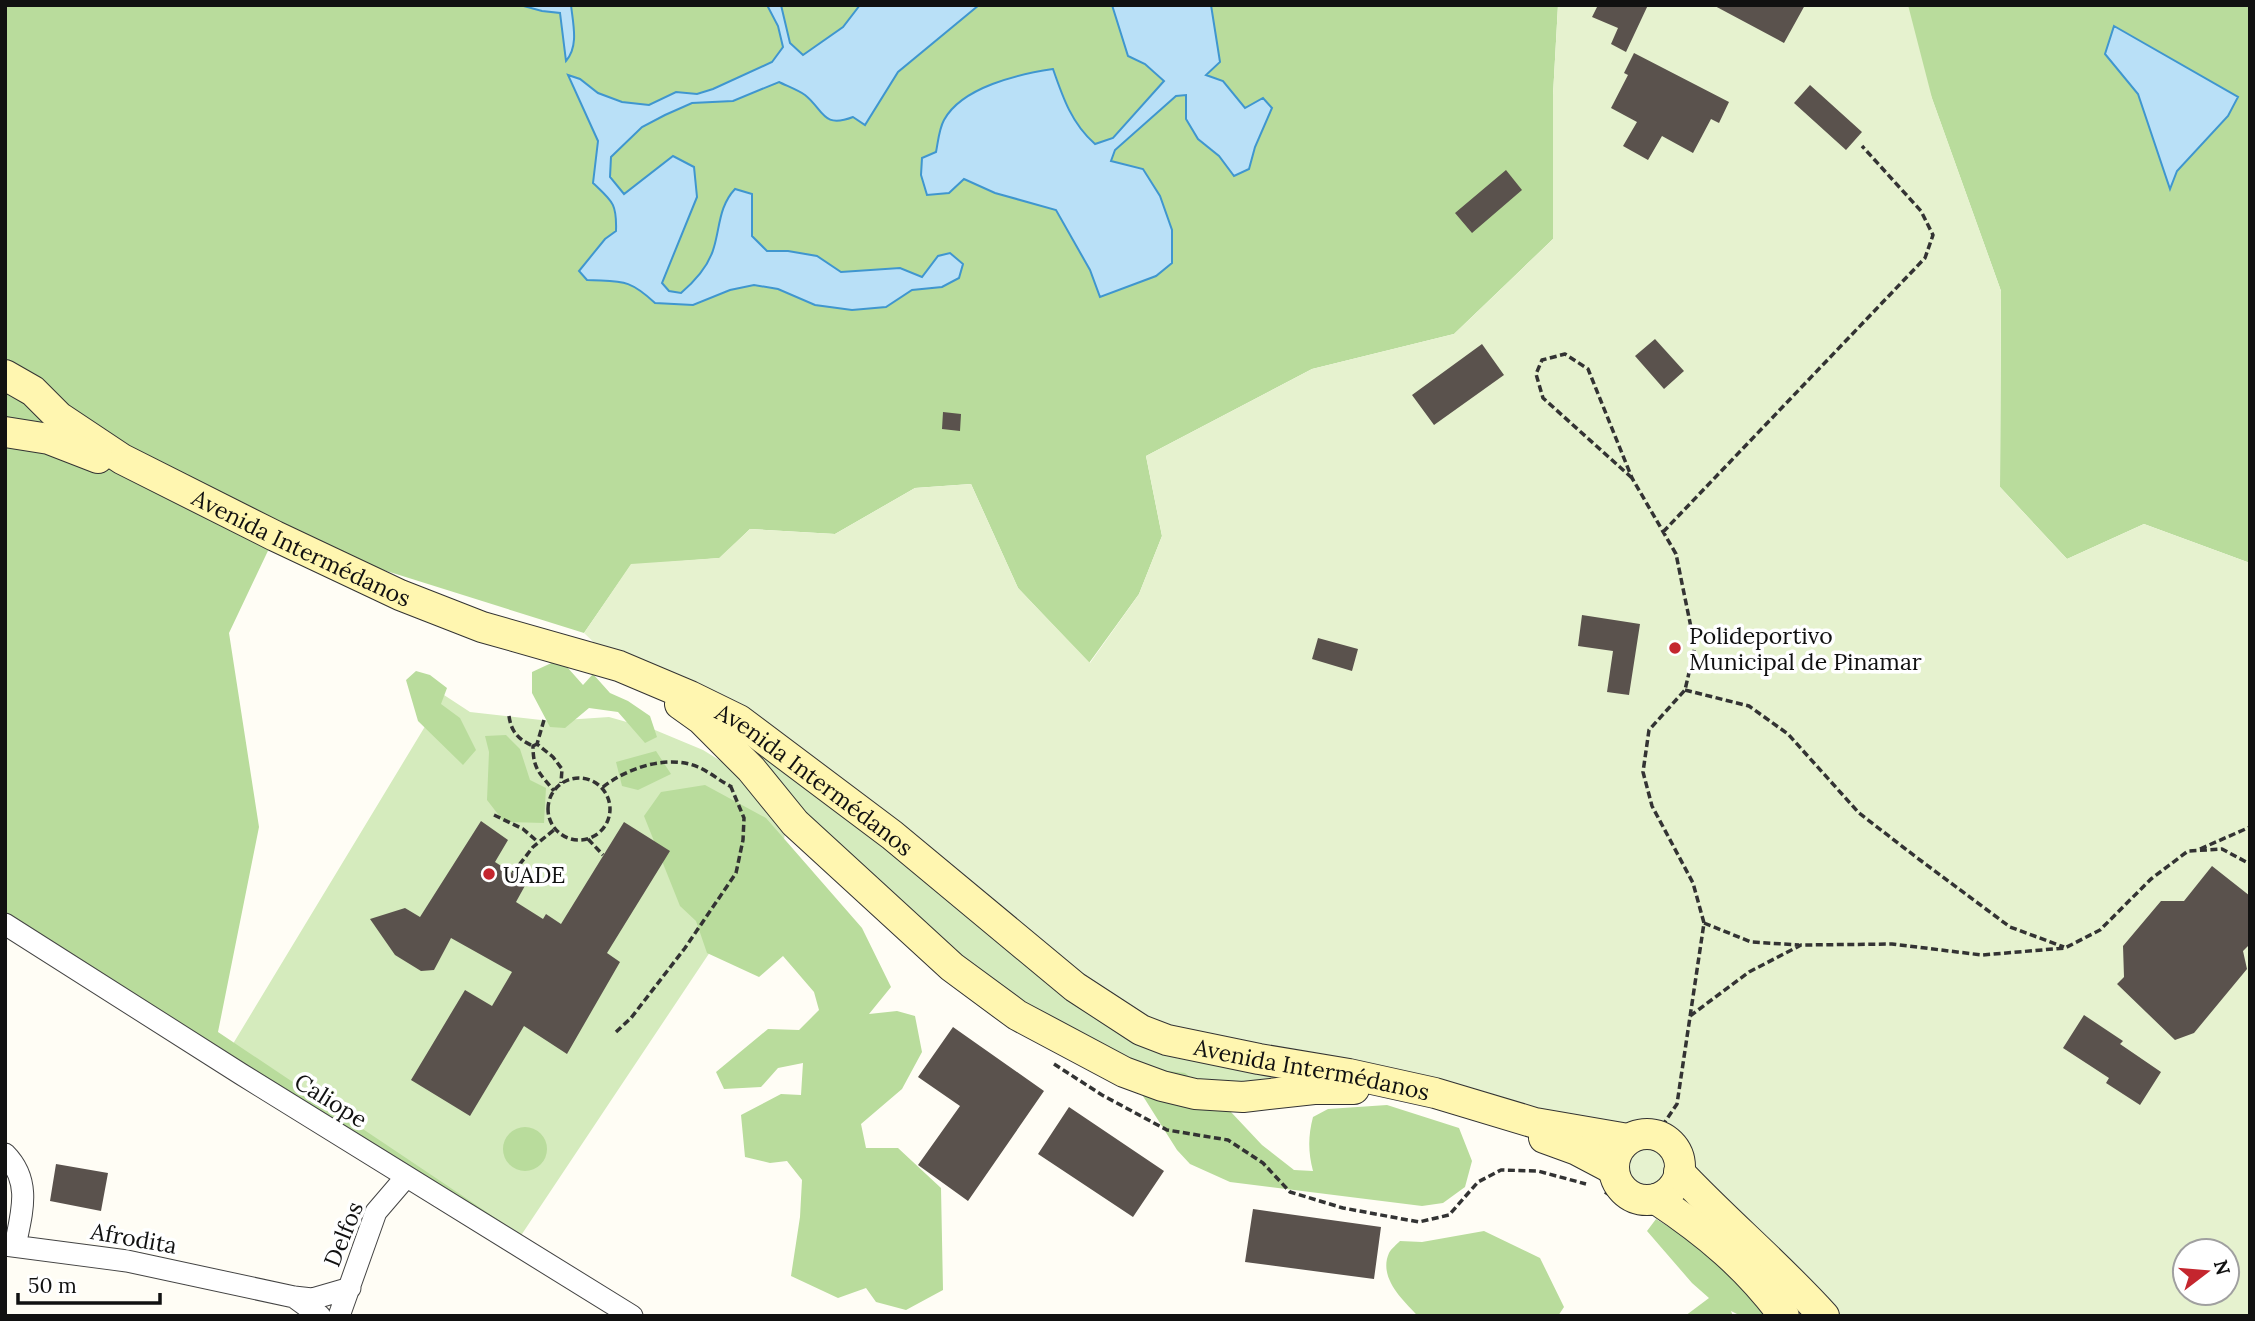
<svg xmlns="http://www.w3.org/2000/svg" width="2255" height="1321" font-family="Lora,serif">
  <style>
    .green { fill: #d5ebbd }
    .forest { fill: #b9dc9c }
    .pitch { fill: #e6f2cf; fill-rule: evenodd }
    .water { fill: #b9e0f7; stroke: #3f96cf; stroke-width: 2 }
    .building { fill: #5a524d }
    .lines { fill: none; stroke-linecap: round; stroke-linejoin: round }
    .minor-casing { stroke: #444; stroke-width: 23 }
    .secondary-casing { stroke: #333; stroke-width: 32 }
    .path { stroke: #333; stroke-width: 3.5; stroke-dasharray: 7 3.5; stroke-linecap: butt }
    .minor { stroke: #fff; stroke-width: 21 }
    .secondary { stroke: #fff6b0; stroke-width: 30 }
    .poi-dot { fill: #c4262e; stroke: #fff; stroke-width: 2.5 }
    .labels { text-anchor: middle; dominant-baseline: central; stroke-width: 7; stroke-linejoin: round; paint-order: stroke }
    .street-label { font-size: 23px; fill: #111; stroke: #fff }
    .poi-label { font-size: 23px; fill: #111; stroke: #fff; text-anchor: start }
  </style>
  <rect width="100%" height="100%" fill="#fffdf5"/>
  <path class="green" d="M444 695 470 712 550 721 609 717 655 730 703 750 742 774 690 696 1349 1074 1243 1097 1066 1042 785 833 782 853 742 904 516 1243 222 1062Z"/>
  <path class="forest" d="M5 5H1558L1553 95V239L1454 334 1312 369 1146 456 1162 536 1139 594 1089 663 1018 588 971 484 915 488 835 534 750 529 720 558 631 565 584 633 275 536 229 633 259 827 218 1032 521 1235 5 926Z
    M1906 5H2250V563L2144 524 2067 559 2000 487 2001 291 1921 68Z
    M560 659 583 685 593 674 610 693 628 701 650 716 657 737 645 743 618 712 589 708 565 728 550 727 532 693V672Z
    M416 671 430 675 447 688 441 704 460 718 476 750 463 765 418 721 406 680Z
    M506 735 520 749 530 780 546 788 544 823 504 822 487 800 489 752 485 736Z
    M656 751 671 774 638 790 622 786 616 762Z
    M705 785 766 818 862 928 891 987 869 1014 897 1011 915 1016 922 1052 902 1089 861 1124 866 1148H898L941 1188 943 1290 906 1310 876 1302 866 1288 838 1298 791 1276 800 1217 802 1180 787 1161 770 1163 745 1157 741 1115 781 1094 801 1095 803 1063 778 1068 761 1087 724 1089 716 1072 768 1029 799 1030 819 1010 814 992 783 956 759 977 707 953 696 921 680 906 644 816 661 792Z
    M1151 1069 1185 1073 1230 1111 1262 1145 1294 1170 1313 1171C1308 1152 1308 1136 1313 1117L1328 1109 1387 1105 1459 1128 1472 1161 1465 1187 1443 1203 1422 1206 1230 1182 1190 1164 1177 1150 1141 1093Z
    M503 1149a22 22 0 1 1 44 0a22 22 0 1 1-44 0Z
    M1656 1219 1703 1248 1773 1316H1741L1731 1311 1733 1316H1685L1709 1298 1692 1283 1647 1231Z
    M1484 1231 1540 1258 1564 1307 1558 1316H1418C1403 1300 1378 1278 1389 1253 1391 1249 1397 1244 1400 1241L1422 1242Z"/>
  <path class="pitch" d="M1558 5H1908L1932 98 2001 291 2000 487 2067 559 2144 524 2250 563V1316H1824L1750 1239 1532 1127 1168 1038 690 696 619 666 584 633 631 564 719 558 750 529 835 534 915 488 971 484 1018 588 1090 663 1139 594 1162 536 1146 456 1312 369 1454 334 1553 239V95ZM2185 1251H2227V1293H2185Z"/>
  <path class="water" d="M520 5H571C573 24 579 46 566 61L560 13 542 11Z
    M767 5H781L790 43 803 55 843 27 860 5H979L898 72 865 125 853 117C822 129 824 110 805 95 798 90 787 86 779 82L733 101 692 103 665 115 642 127 611 157 610 177 624 194 673 156 694 167 697 197 662 283 669 291 681 293C695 281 709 266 714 247 720 227 719 206 735 189L752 194V236L767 251H788L817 256 841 272 900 268 922 277 938 256 950 253 963 264 959 278 942 287 912 290 886 307 852 310 815 305 778 289 754 285 730 290 693 305 655 303C628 278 622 282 587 280L579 271 605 239 616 231C617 203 612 201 593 183L598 141 568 75 580 79 598 93 622 102 649 105 676 92 697 94 713 89 772 62 783 47 778 26Z
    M1112 5H1211L1220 62 1206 75 1223 81 1245 108 1263 98 1272 108 1255 147 1249 169 1234 176 1219 156 1198 139 1186 119V95L1176 96 1115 150 1111 161 1143 169 1160 196 1172 230V263L1156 276 1100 297 1090 270 1056 210 995 193 964 179 949 193 927 195 921 175 922 158 936 152C938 142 939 129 944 120 962 87 1019 74 1053 69 1063 98 1072 124 1095 144L1113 138 1164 81 1145 64 1128 56Z
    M2114 26 2238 97 2228 116 2177 171 2170 189 2138 94 2105 54Z"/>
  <path class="building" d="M1598 5H1648L1626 52 1611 44 1618 28 1592 17Z
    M1713 5H1805L1784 43Z
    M1634 53 1729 102 1719 123 1711 119 1693 153 1662 136 1648 160 1623 146 1637 122 1611 108 1628 75 1624 73Z
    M1810 85 1862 132 1846 150 1794 103Z
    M1506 170 1522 190 1472 233 1455 213Z
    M1655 339 1684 371 1664 389 1635 356Z
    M1482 344 1504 375 1434 425 1412 395Z
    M943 412 961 414 960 431 942 429Z
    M1582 615 1640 624 1629 695 1607 692 1613 651 1578 646Z
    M1318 638 1358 649 1352 671 1312 659Z
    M481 821 508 840 495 862 527 882 516 902 543 919 546 914 561 924 624 822 670 851 607 953 620 962 567 1054 524 1026 470 1116 411 1080 465 990 492 1006 512 972 451 938 434 970 421 971 395 955 370 919 405 908 420 917Z
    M2212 866 2250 896V944L2243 951 2247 969 2194 1033 2175 1040 2117 984 2124 977 2123 946 2161 901H2184Z
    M2084 1015 2123 1041 2120 1044 2161 1072 2140 1105 2106 1083 2109 1078 2063 1048Z
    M953 1027 1044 1091 968 1201 918 1165 960 1106 918 1077Z
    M1069 1107 1164 1171 1133 1217 1038 1154Z
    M56 1164 108 1173 101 1211 50 1201Z
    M1253 1209 1381 1227 1374 1279 1245 1262Z"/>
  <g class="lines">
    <g class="minor-casing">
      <path id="minor" d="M5 924 241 1074 632 1316
        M5 1154C32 1181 22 1212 15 1246
        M5 1245 127 1261 294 1297 312 1299 350 1288
        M294 1297 320 1316
        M339 1316 376 1212 406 1177"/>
    </g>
    <g class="secondary-casing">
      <g id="secondary">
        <path id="s1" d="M5 375 33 391 59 417 122 459 275 536 400 595 482 627 619 666 690 696 739 720 892 835 1075 987 1141 1030 1167 1040 1259 1059 1349 1074 1435 1093 1535 1123 1628 1139"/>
        <path d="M5 432 49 439 98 458"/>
        <path d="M680 704 701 719 751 769 795 823 952 967 1017 1015 1124 1072 1162 1086 1195 1094 1243 1097 1314 1089H1354"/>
        <circle cx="1647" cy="1167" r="33"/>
        <path d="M1544 1138 1577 1150 1613 1169"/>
        <path d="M1679 1172C1726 1222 1778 1265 1824 1316"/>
        <path d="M1656 1199C1707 1233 1747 1266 1784 1316"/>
      </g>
    </g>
    <path class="path" d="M1632 478 1543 398 1536 374 1542 360 1565 354 1588 369 1632 478 1676 554 1695 647 1685 690 1649 730 1643 772 1652 806 1693 883 1704 923 1677 1104 1656 1135
      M1663 532 1925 258 1933 235 1921 211 1862 146
      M1685 690 1749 706 1788 734 1859 813 1916 857 2010 927 2064 947
      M509 716C511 732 519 740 533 746
      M544 720 537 744 553 757 562 769 561 783
      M537 744 533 746C533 770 540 773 554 791
      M548 809a31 31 0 1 1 62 0a31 31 0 1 1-62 0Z
      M603 787C627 768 668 754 698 767 710 772 721 782 732 787
      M494 815 523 829 538 842
      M588 839 603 855
      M2200 849 2250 827
      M513 873 533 847 555 829
      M1704 923 1751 942 1799 945
      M1690 1016 1749 972 1801 945 1892 944 1982 955 2065 948 2100 930 2151 879 2188 851 2222 849 2250 864
      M616 1032 631 1018 685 948 736 873 743 840 744 818 731 787
      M1054 1064 1102 1095 1167 1130 1228 1140 1263 1163 1290 1192 1343 1208 1419 1222 1449 1215 1478 1182 1501 1170 1538 1171 1586 1184
      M1605 1192 1620 1202 1633 1207"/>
    <use href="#minor" class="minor"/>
    <use href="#secondary" class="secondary"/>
  </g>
  <g class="poi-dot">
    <circle cx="1675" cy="648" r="7"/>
    <circle cx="489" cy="874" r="7"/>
  </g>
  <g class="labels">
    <g class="street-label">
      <text stroke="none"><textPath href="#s1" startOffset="345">Avenida Intermédanos</textPath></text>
      <text stroke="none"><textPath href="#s1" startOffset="912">Avenida Intermédanos</textPath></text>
      <text stroke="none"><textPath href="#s1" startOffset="1500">Avenida Intermédanos</textPath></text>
      <text transform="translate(331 1100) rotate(32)">Caliope</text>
      <text transform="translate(343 1234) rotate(-68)">Delfos</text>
      <text transform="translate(134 1238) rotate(10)">Afrodita</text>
    </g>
    <g class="poi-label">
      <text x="1689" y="635">Polideportivo<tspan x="1689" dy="26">Municipal de Pinamar</tspan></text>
      <text x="503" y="874">UADE</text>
    </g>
  </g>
  <rect width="2255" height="1321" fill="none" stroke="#111111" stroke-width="14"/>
  <g transform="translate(2206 1272) rotate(74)"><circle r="33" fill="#ffffff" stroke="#a0a0a0" stroke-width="2"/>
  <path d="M0-5L12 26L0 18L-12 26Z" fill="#c4262e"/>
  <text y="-10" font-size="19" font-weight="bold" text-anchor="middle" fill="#111111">N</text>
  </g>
  <path d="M18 1293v10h142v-10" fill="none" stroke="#111111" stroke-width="3.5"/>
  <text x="28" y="1293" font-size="21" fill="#111111" stroke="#ffffff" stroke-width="5" paint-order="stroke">50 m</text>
</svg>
